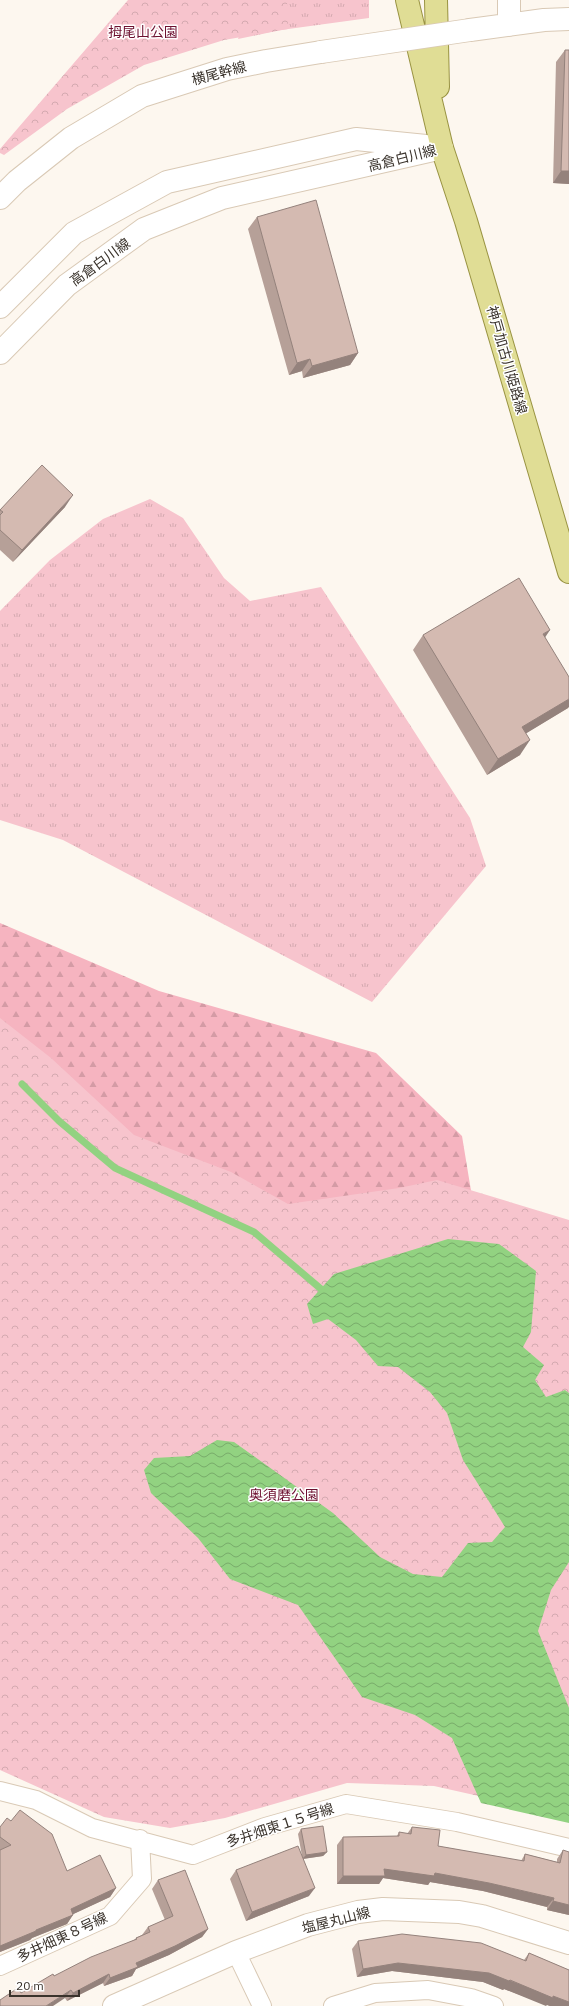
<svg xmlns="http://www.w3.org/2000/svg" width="569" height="2006" font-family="'IBM Plex Sans','Noto Sans JP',sans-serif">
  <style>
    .grass { fill: url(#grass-tufts) }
    .forest { fill: url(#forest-firs) }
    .park { fill: url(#park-crowns) }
    .water { fill: url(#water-waves) }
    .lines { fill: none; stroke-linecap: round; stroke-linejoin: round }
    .stream { stroke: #92d281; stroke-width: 7 }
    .minor-casing { stroke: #d9c9b5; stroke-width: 20 }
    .tertiary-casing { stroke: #d9c9b5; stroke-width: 24 }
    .primary-casing { stroke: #999342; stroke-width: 24 }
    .minor { stroke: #fff; stroke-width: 18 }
    .tertiary { stroke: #fff; stroke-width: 22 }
    .primary { stroke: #e0dd95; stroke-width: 22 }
    .tertiary-bridge-casing { stroke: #d9c9b5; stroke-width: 24; stroke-linecap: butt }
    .tertiary-bridge { stroke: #fff; stroke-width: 22 }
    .wall { fill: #b6a098 }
    .shaded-wall { fill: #94827c }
    .building { fill: #d4bab1; stroke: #94827c }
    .labels { text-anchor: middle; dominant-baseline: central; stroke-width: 3; stroke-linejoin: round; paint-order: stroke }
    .park-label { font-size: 14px; fill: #6d1030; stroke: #fff }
    .street-label { font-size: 14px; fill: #3a332c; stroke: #fff }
  </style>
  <defs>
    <pattern id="grass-tufts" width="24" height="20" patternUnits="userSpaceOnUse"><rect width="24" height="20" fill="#f7c4cd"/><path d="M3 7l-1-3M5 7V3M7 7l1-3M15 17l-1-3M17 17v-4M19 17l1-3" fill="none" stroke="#d4a9b0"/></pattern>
    <pattern id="forest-firs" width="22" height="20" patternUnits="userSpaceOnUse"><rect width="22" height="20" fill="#f6b4c0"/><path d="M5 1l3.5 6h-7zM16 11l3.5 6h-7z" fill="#d49ba5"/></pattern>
    <pattern id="park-crowns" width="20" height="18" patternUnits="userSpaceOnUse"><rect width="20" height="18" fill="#f7c4cd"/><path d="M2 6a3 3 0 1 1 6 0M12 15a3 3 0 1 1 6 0" fill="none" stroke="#d4a9b0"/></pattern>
    <pattern id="water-waves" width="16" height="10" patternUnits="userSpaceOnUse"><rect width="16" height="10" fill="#92d281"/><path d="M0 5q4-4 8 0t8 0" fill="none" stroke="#78ab6a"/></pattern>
  </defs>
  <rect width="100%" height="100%" fill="#fdf7ef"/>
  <path class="grass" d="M286 0H369V18L281 30 238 39 241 30Z
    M150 499 183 518 224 578 250 601 321 587 470 818 486 866 372 1002 63 840 0 820V611L50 560 103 519Z"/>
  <path class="forest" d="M0 923 159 991 376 1053 462 1136 475 1215 0 1644Z"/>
  <path class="park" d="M128 0H287L288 29 224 40 144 65 67 109 4 155 0 153V149Z
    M0 1018 51 1058 134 1135 231 1172 288 1204 399 1188 437 1180 569 1220V1816L434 1786 347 1783 225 1818 170 1828 104 1817 0 1770Z"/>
  <path class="water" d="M448 1239 499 1244 536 1271 531 1332 523 1347 544 1365 535 1380 546 1397 565 1390 569 1393V1562L551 1590 538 1631 569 1708V1823L481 1803 452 1738 415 1715 362 1697 298 1605 230 1579 198 1538 151 1493 144 1470 154 1458 190 1456 217 1440 234 1442 333 1513 380 1557 413 1574 442 1577 468 1543 492 1542 505 1527 463 1460 447 1413 430 1392 398 1367 378 1366 356 1340 328 1319 313 1324 307 1304 334 1274Z"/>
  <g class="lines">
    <path class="stream" d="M22 1084 59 1121 115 1168 254 1232 321 1289"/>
    <g class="minor-casing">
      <path id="minor" d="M0 1791 36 1800 92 1828 193 1855 265 1827 346 1804 457 1822 569 1848
        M236 1952 262 2006
        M0 1966 110 1916 142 1879 140 1839
        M333 2006 375 1993 428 1990 471 1998 494 2006"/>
    </g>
    <g class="tertiary-casing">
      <path id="tertiary" d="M509 0V25
        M470 30 544 20 569 19
        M0 198 17 181 71 138 142 96 227 69 266 61 321 52
        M0 307 74 233 167 182 356 139 426 146
        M0 353 67 285 144 229 222 198 442 148
        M114 2006 236 1952 308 1925 358 1912 383 1909 459 1912 482 1916 569 1943"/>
    </g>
    <g class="primary-casing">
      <path id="primary" d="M407 0 442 148 466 221 569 572
        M436 0 438 87"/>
    </g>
    <use href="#minor" class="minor"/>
    <use href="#tertiary" class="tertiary"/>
    <use href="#primary" class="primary"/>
    <g class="tertiary-bridge-casing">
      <path id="tertiary-bridge" d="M321 52 470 30"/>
    </g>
    <use href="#tertiary-bridge" class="tertiary-bridge"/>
  </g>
  <path class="wall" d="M565 50 569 184 553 183 556 62Z
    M257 217 358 353 350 365 303 378 302 371 289 375 248 229Z
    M65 507 13 562 0 550V510Z
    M423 635 545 637 568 708 526 733 520 755 487 775 413 650Z
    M0 1827 67 1871 116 1888 110 1897 73 1914 67 1924 32 1938 30 1940 0 1952Z
    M412 1827 438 1846 521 1861 525 1854 557 1862V1859L563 1850 569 1915 547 1910V1907L483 1891 430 1882 428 1885 383 1878 379 1884H337V1845L343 1837 397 1836 399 1832 407 1834Z
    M301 1829 327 1852 323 1856 303 1859 309 1896 246 1921 230 1879 236 1870 302 1856 298 1834Z
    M158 1880 208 1929 202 1937 169 1955 136 1969 132 1976 104 1986 103 1983 67 2001 65 1998 21 1993 54 1976 134 1940 136 1938 142 1935 148 1927 165 1920 152 1889Z
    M358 1941 524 1960 529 1953 569 1970V1969V2006H550L504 1989 503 1990 483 1982 392 1971 357 1977 352 1949Z"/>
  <path class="shaded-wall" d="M561 171H569V184L553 183Z
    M358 353 350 365 303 378 312 366Z
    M310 359 302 371 289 375 297 363Z
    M73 495 65 507 13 562 22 550Z
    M550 630 540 645 543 634Z
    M569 699V707L568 708 512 742 522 727Z
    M530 740 520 755 487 775 498 759Z
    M327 1852 323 1856 302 1859 306 1855Z
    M384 1869 435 1873 489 1883 554 1898 547 1907 483 1891 430 1882 428 1885 383 1878 379 1884H337L343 1876Z
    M116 1888 110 1897 65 1918 71 1909Z
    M315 1888 309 1896 246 1921 252 1912Z
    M553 1901 569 1905V1915L547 1910Z
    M73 1915 67 1924 32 1938 30 1940 0 1952V1946L36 1930Z
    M208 1929 202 1937 169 1955 136 1969 132 1976 104 1986 110 1978 136 1963Z
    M398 1963 489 1973 569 2002V2006H550L547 2005 546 2006 504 1989 503 1990 483 1982 392 1971 357 1977 363 1969Z
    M109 1974 103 1983 67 2001 73 1993Z
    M71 1990 65 1998 53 2006H46Z"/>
  <path class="building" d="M565 50H569V171H561Z
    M316 200 358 353 312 366 310 359 297 363 257 217Z
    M42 465 73 495 22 550 0 530V515L3 512 0 510Z
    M519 578 550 630 543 634 569 677V699L522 727 530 740 498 759 423 635Z
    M20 1810 52 1834 67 1871 100 1855 116 1888 71 1909 73 1915 36 1930V1931L0 1946V1850L11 1845 0 1837V1827L7 1818 11 1821Z
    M323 1826 327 1852 306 1855 301 1829Z
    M412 1827 440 1830 438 1846 524 1861 525 1854 560 1863 563 1850 569 1852V1905L553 1901 554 1898 489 1883 435 1873 434 1876 384 1869 385 1876H343V1837L399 1836V1832L411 1834Z
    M298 1846 315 1888 252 1912 236 1870Z
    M185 1870 208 1929 175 1946 136 1963 138 1967 110 1978 109 1974 73 1993 71 1990 46 2006H0V2000L18 1988 21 1993 53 1974 54 1976 91 1957 137 1939 136 1938 150 1932 148 1927 173 1916 158 1880Z
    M402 1934 481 1943 526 1961 529 1953 569 1970V2002L553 1996V1998L510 1980 509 1981 489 1973 398 1963 363 1969 358 1941Z"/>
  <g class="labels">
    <g class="park-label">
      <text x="143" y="32">拇尾山公園</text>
      <text x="284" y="1495">奥須磨公園</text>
    </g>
    <g class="street-label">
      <text transform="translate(219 73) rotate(-15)">横尾幹線</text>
      <text transform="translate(402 158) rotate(-14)">高倉白川線</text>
      <text transform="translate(100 262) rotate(-36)">高倉白川線</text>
      <text transform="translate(507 360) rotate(74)">神戸加古川姫路線</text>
      <text transform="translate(280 1825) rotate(-18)">多井畑東１５号線</text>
      <text transform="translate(336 1920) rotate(-14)">塩屋丸山線</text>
      <text transform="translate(62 1937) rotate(-25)">多井畑東８号線</text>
    </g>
  </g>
  <path d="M10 1990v6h69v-6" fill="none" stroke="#3a332c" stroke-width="2"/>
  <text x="16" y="1990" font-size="12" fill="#3a332c" stroke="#ffffff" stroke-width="3" paint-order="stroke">20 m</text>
</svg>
